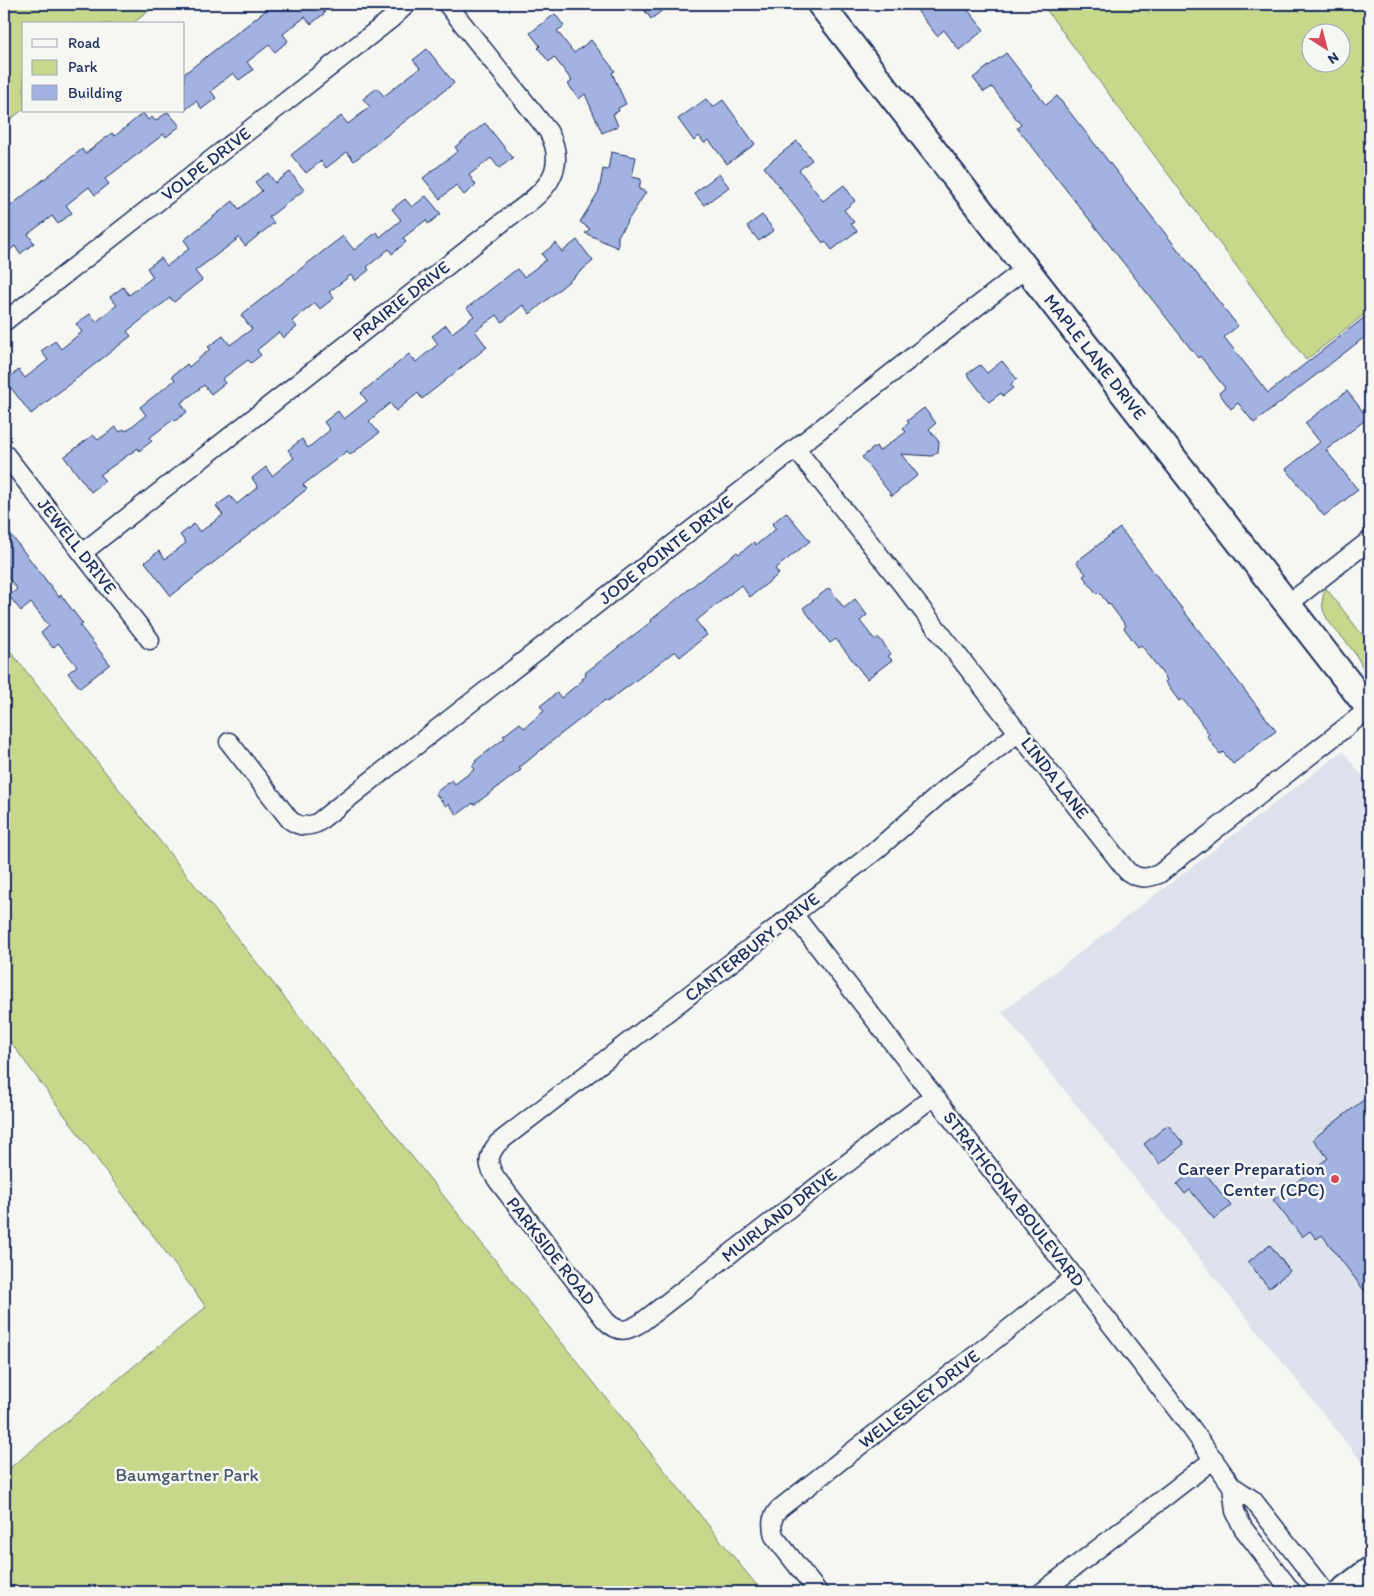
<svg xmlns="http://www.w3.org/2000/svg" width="1374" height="1596" font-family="Itim,sans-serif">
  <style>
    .built { fill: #dde2ed }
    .green { fill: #c7d88c; stroke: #718475; fill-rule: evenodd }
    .building { fill: #a2b3e2; stroke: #1b2f5e }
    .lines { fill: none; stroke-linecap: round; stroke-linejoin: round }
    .street-casing { stroke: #1b2f5e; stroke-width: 21 }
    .secondary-casing { stroke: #1b2f5e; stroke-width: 29 }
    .street { stroke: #f6f6f2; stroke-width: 18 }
    .secondary { stroke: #f6f6f2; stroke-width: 25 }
    .poi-dot { fill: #d1495b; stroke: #f6f6f2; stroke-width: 2 }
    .labels { text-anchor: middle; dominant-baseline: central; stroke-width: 5; stroke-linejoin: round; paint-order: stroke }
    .street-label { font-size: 18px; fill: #1b2f5e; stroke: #f6f6f2 }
    .poi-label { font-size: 18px; fill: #1b2f5e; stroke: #f6f6f2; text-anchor: end }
    .park-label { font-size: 18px; fill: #46596a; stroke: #f6f6f2 }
  </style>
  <rect width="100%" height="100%" fill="#f6f6f2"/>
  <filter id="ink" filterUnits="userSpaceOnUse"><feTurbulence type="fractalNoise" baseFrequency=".02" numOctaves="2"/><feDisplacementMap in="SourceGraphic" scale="10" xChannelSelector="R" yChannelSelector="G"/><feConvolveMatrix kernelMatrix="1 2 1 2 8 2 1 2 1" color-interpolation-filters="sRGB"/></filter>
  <g filter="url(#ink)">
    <path class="built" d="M1343 751 1370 786V1472L1002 1012Z"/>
    <path class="green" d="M4 4H158L132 24H24V109L4 124Z
      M1042 4H1370V310L1306 360ZM1342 32V62H1312V32Z
      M1326 588 1370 645V682C1364 671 1359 658 1351 648 1337 629 1313 614 1326 588Z
      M4 643C253 962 509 1276 762 1592H4V1473L206 1307 4 1033Z"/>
    <path class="building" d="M274 4H322L319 6 325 13 311 24 305 17 283 34 288 41 275 52 269 45 247 62 253 70 239 80 233 73 211 91 216 98 202 109 196 101 184 111V74Z
      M640 4H671L651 19Z
      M912 4H963L984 30 959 50 944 30 937 36Z
      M555 14 564 26 557 31 574 53 591 40 615 71 612 73 626 104 618 108 619 111 613 114 618 126 602 133 585 94 579 99 568 84 572 81 554 57 549 62 538 48 540 46 530 33Z
      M427 49 454 83 354 161 347 152 326 168 321 161 306 173 291 155 341 116 348 124 370 107 363 99 377 88 384 96 408 77 420 68 413 60Z
      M1006 53 1046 105 1057 96 1238 326 1224 337 1268 393 1370 313V333L1254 423 1238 403 1231 409 1219 393 1225 388 1200 356 1198 358 1031 145 1017 128 1021 125 992 87 984 92 973 78Z
      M706 99 713 107 723 100 755 144 727 164 709 140 704 143 699 136 694 141 678 119Z
      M168 112 180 126 166 137 164 134 105 179 109 184 95 195 89 187 66 205 72 213 58 224 52 216 28 234 34 243 20 254 15 246 4 255V211L82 149 85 154 112 133 115 136 143 113 148 120 152 117 155 121Z
      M485 123 513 158 499 168 491 158 469 175 476 185 464 195 456 185 440 199 423 178 458 151 455 147Z
      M797 141 812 160 799 170 823 201 844 185 855 201 844 210 854 222 851 224 857 231 832 250 825 241 823 243 764 167Z
      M611 152 636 157 632 177 641 179 639 189 646 192 618 236V248L585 233 590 229 580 222 599 191 603 169 608 170Z
      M290 172 304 190 269 217 274 223 245 246 239 238 195 271 202 280 174 302 170 298 127 331 131 336 31 414 5 380 19 370 25 378 48 360 41 351 55 341 61 349 82 332 76 324 90 314 96 322 117 305 110 297 123 287 129 295 153 277 147 268 161 258 167 266 190 248 184 240 233 201 239 209 262 191 255 182 268 173 275 183Z
      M719 174 729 187 704 205 694 193Z
      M426 196 441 214 428 224 426 220 403 238 406 242 392 254 389 249 367 267 369 270 355 281 351 275 329 292 334 298 320 309 315 303 292 321 297 327 283 338 279 332 257 350 261 355 251 363 248 360 222 379 225 383 211 394 204 385 181 403 187 412 175 421 174 419 149 438 152 441 139 451 138 448 100 475 105 481 91 492 64 457 93 435 98 440 116 427 120 432 124 429 126 431 146 415 140 407 175 380 172 376 187 364 189 367 210 349 208 347 223 336 230 345 252 329 241 315 343 236 354 250 377 232 380 237 401 220 392 209 405 199 412 207Z
      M762 215 774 230 759 241 747 226Z
      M577 240 593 261 530 314 523 305 502 322 497 315 475 331 487 347 422 399 418 393 396 411 390 403 369 421 379 433 350 455 347 451 303 485 307 489 171 596 145 562 159 551 165 559 186 543 180 535 194 524 200 532 223 515 216 506 230 496 237 504 258 487 252 478 266 467 272 476 294 458 288 450 302 439 308 448 330 430 324 422 338 411 344 419 367 401 361 393 409 354 416 362 438 344 432 336 446 325 452 333 474 316 467 308 517 269 524 277 546 260 542 254 556 243 562 252Z
      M1002 361 1017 379 1011 385 1013 388 1003 396 1001 393 989 402 967 374 980 365 987 373Z
      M1347 391 1368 418 1326 450 1358 490 1324 516 1286 469 1320 442 1305 423Z
      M924 408 936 423 929 429 939 442 938 452 932 456 901 454 918 475 892 496 862 457 876 446 879 451 906 432 903 428 909 423 907 421Z
      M786 512 810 541 775 569 779 574 750 597 741 585 696 621 707 635 680 657 675 651 607 702 605 700 552 741 519 768 521 770 474 805 473 803 457 815 449 804 446 806 435 793 452 780 455 784 475 769 472 766 476 762 475 761 505 738 503 736 520 723 524 728 544 711 540 706 557 693 561 698 583 680 582 679 586 676 585 673 652 621 651 620 699 581 737 552 739 554 754 542 756 545 776 529 772 524Z
      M4 526 59 597 61 595 83 624 80 626 110 664 80 688 68 673 77 666 58 643 53 648 41 633 49 626 31 603 21 611 9 596 17 589 4 572Z
      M1120 528 1276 731 1233 764 1223 752 1220 754 1207 736 1209 734 1192 710 1182 699 1179 701 1165 682 1167 680 1151 658 1141 645 1138 647 1124 628 1126 626 1109 603 1108 604 1099 592 1097 594 1083 576 1086 574 1076 562Z
      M829 588 844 608 855 599 867 615 860 621 875 640 879 638 891 654 888 656 892 660 867 679 836 639 830 643 803 608Z
      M1370 1095V1298L1322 1235 1316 1239 1310 1231 1302 1237 1273 1200 1328 1158 1313 1139Z
      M1168 1125 1184 1144 1160 1164 1144 1144Z
      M1200 1166 1231 1206 1214 1219 1190 1190 1185 1194 1177 1184Z
      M1270 1245 1290 1271 1269 1288 1248 1262Z"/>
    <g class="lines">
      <g class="street-casing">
        <path id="street" d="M4 322 391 19 407 4
          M796 449 1127 871C1138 879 1146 879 1159 874L1369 709
          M4 453 150 640
          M82 553 509 217C541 195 571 172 548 131L447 4
          M1287 605 1370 540
          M229 742 290 820C300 827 306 827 317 823L1026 268
          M793 914 1192 1429 1232 1486 1253 1500 1325 1592
          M934 1096 642 1322C628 1331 619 1334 606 1321L498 1181C487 1166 486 1158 498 1143L874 852 948 787 1019 732
          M1232 1486 1235 1511 1243 1528 1292 1592
          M818 1592 774 1536C771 1524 771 1518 779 1509L1075 1277
          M1042 1592 1214 1459"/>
      </g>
      <g class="secondary-casing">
        <path id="secondary" d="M820 4 1370 710
          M1341 1592 1370 1570"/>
      </g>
      <use href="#street" class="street"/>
      <use href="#secondary" class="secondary"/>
    </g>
  </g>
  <circle class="poi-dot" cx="1335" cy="1179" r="5"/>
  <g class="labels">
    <g class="street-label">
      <text transform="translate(206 164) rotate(-38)">VOLPE DRIVE</text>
      <text transform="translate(401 301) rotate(-38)">PRAIRIE DRIVE</text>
      <text transform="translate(1095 357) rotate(52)">MAPLE LANE DRIVE</text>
      <text transform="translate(77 546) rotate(52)">JEWELL DRIVE</text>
      <text transform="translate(666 550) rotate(-38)">JODE POINTE DRIVE</text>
      <text transform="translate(1055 778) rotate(52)">LINDA LANE</text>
      <text transform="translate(752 947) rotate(-38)">CANTERBURY DRIVE</text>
      <text transform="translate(1014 1199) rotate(52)">STRATHCONA BOULEVARD</text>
      <text transform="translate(779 1215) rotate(-38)">MUIRLAND DRIVE</text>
      <text transform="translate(551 1251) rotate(52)">PARKSIDE ROAD</text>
      <text transform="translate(919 1399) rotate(-38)">WELLESLEY DRIVE</text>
    </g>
    <g class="poi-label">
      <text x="1325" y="1169">Career Preparation<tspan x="1325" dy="21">Center (CPC)</tspan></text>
    </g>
    <g class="park-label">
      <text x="187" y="1475">Baumgartner Park</text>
    </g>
  </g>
  <rect width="1374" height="1596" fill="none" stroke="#f6f6f2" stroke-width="20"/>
  <rect x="10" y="10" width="1354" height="1576" fill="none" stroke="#1b2f5e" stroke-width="2" filter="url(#ink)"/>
  <rect x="22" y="22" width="162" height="90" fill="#f6f6f2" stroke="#9ea6b7"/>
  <rect x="32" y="39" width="25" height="8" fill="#f6f6f2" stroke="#9ea6b7"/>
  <text x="68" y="48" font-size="15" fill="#1b2f5e">Road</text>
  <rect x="32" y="60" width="25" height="15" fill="#c7d88c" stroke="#9ea6b7"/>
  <text x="68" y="72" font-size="15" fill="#1b2f5e">Park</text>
  <rect x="32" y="85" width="25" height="15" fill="#a2b3e2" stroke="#9ea6b7"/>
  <text x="68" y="98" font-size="15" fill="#1b2f5e">Building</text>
  <g transform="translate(1326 48) rotate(144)"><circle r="24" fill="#f6f6f2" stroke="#9ea6b7"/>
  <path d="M0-4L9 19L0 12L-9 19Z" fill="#d1495b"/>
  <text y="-8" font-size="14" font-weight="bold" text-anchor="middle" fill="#1b2f5e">N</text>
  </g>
</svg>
